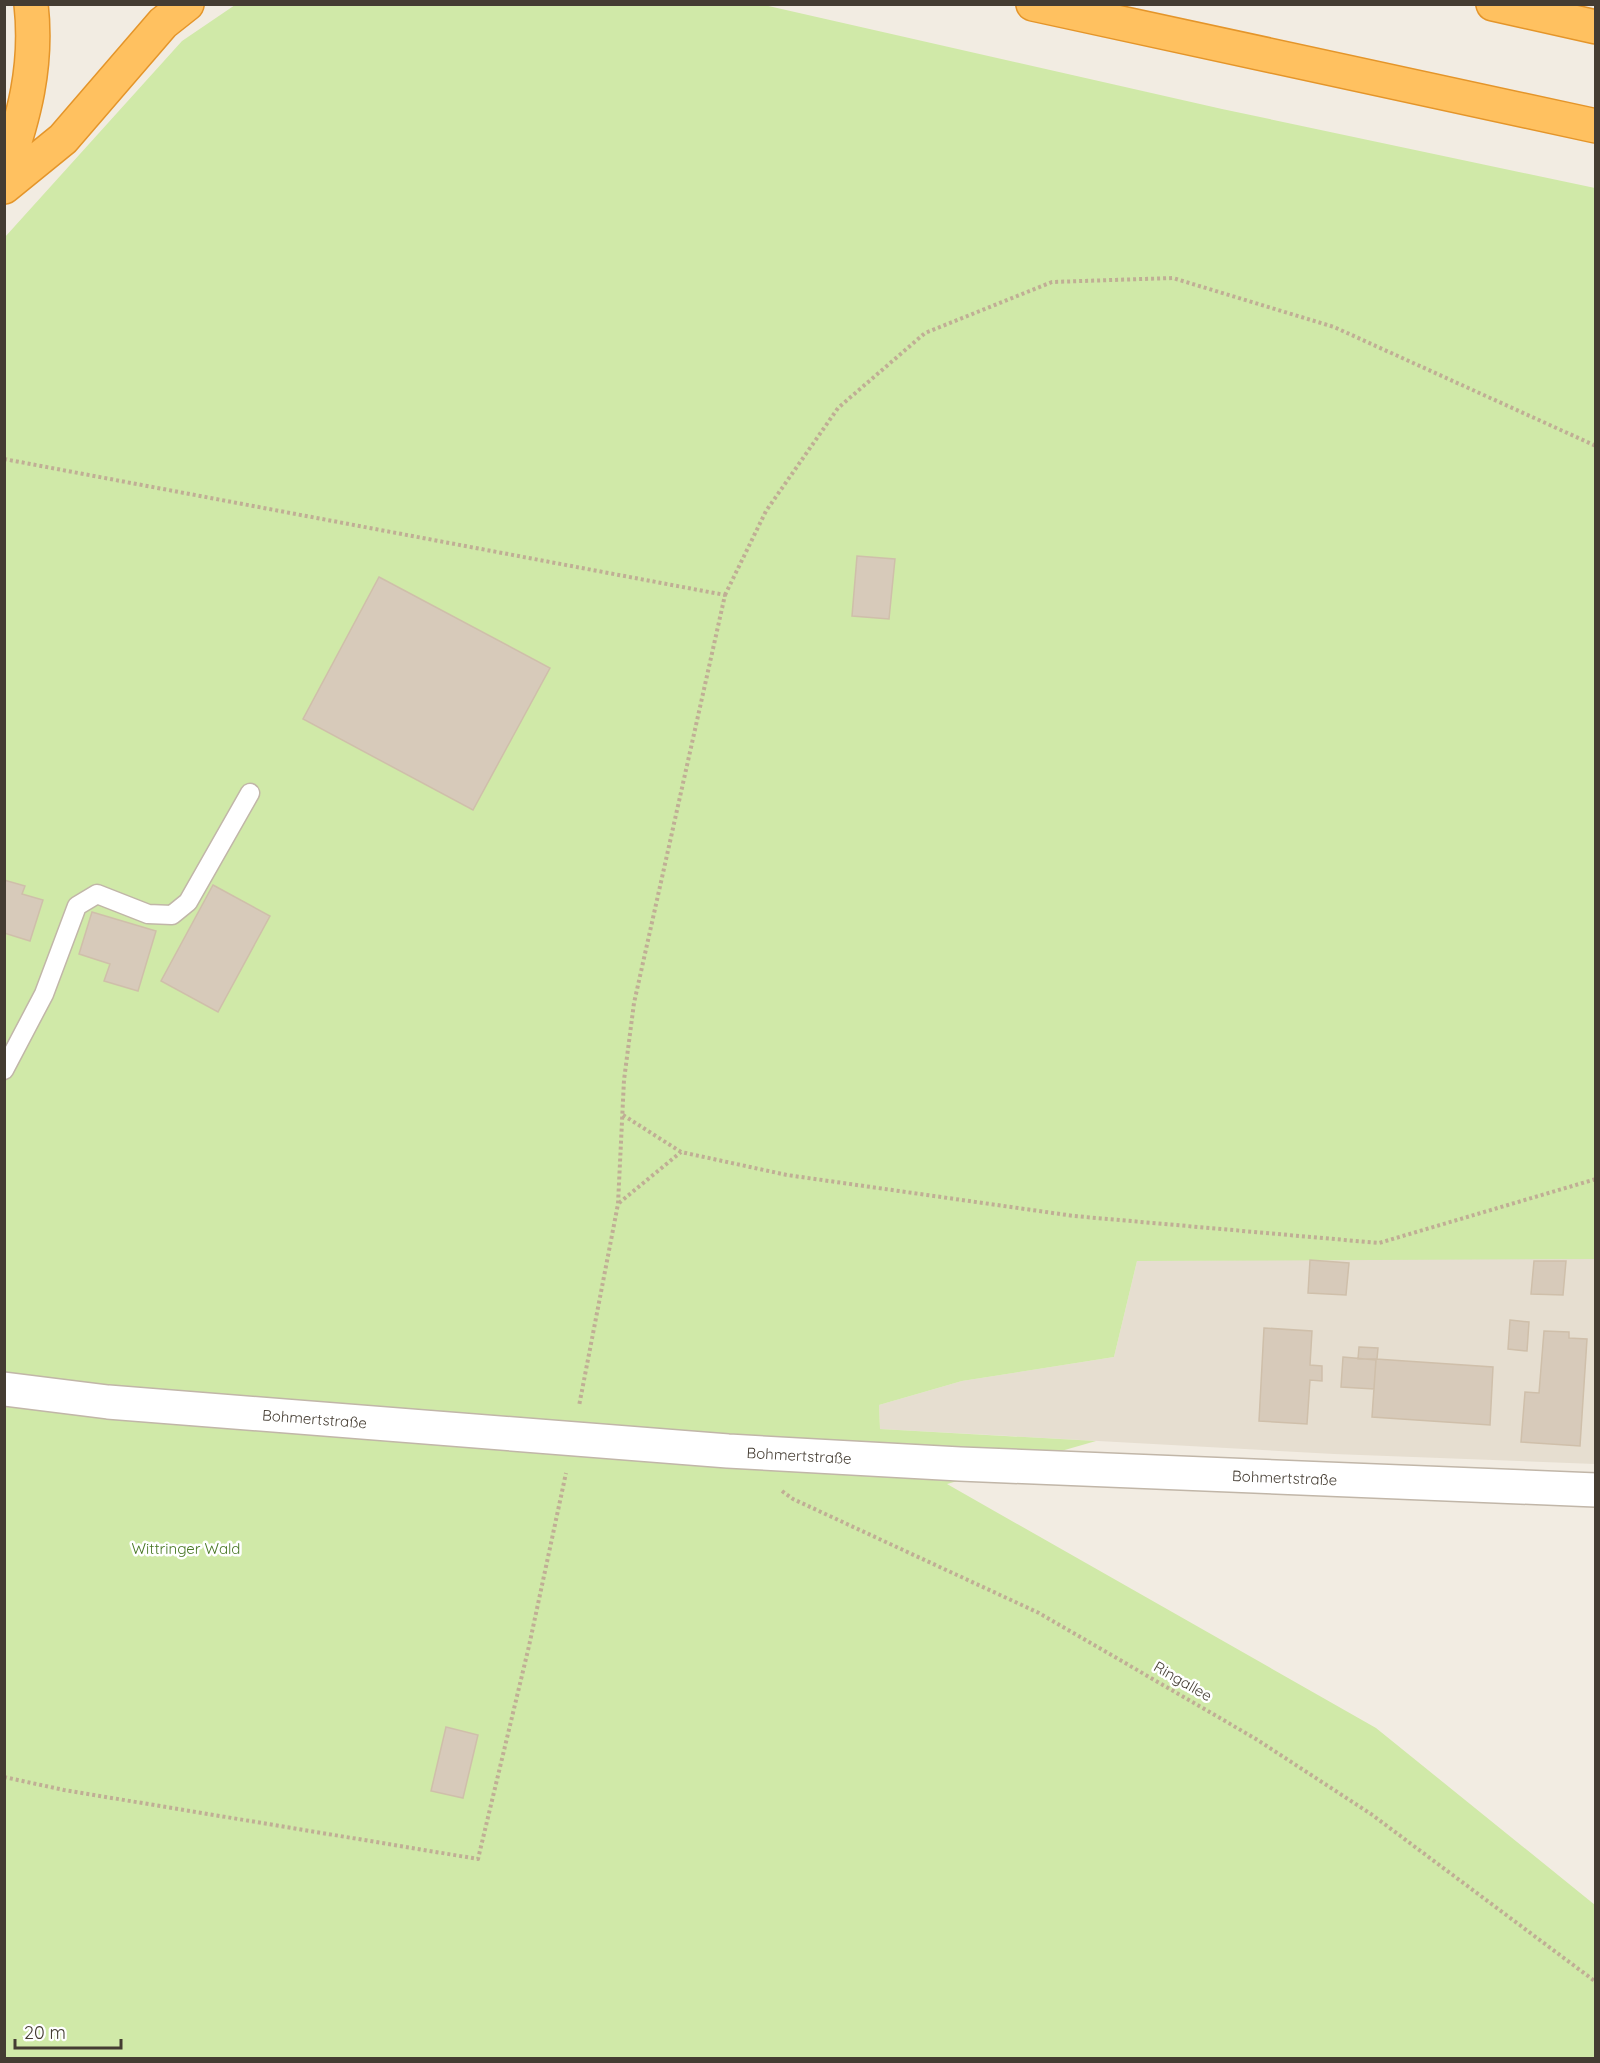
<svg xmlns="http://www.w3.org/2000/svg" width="1600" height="2063" font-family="Quicksand,sans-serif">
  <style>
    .residential { fill: #e6ded0 }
    .green { fill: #d0e9a8 }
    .building { fill: #d7caba; stroke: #cfbfaa; stroke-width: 1.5 }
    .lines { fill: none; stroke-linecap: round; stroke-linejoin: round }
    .service-casing { stroke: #c1b6a8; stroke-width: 21 }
    .minor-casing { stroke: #c1b6a8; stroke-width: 36 }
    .motorway-casing { stroke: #e4952a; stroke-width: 36 }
    .path { stroke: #c0ae95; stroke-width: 4; stroke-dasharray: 3 3; stroke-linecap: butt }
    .service { stroke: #fff; stroke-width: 18 }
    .minor { stroke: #fff; stroke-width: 33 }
    .motorway { stroke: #ffc160; stroke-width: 33 }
    .labels { text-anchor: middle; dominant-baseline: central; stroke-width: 5; stroke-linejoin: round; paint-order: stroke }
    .street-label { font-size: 15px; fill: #443c32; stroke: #fff }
    .park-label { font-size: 15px; fill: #487724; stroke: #fff }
  </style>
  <rect width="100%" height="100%" fill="#f2ece2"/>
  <path class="residential" d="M1350 1259H1595V1464L1334 1454 880 1429 879 1405 962 1381 1114 1357 1137 1261Z"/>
  <path class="green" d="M235 5H764L1222 109 1595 188V1259L1137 1261 1114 1357 962 1381 879 1405 880 1429 1096 1441 947 1484 1376 1728 1595 1905V2058H5V237L182 41Z"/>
  <path class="building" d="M857 556 895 559 889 619 852 616Z
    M379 577 550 668 473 810 303 719Z
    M4 880 25 886 22 894 43 900 30 941 4 933Z
    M213 885 270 916 218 1012 161 981Z
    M92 912 156 931 138 991 104 981 110 964 79 954Z
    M1310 1260 1349 1263 1346 1295 1308 1293Z
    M1534 1261H1566L1563 1295 1531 1294Z
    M1510 1320 1529 1322 1527 1351 1508 1349Z
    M1264 1328 1312 1331 1310 1365 1322 1366V1381L1310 1380 1307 1424 1259 1421Z
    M1544 1331 1569 1332V1338L1587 1339 1580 1446 1521 1442 1525 1392 1539 1393Z
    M1359 1347 1378 1348 1377 1359H1358Z
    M1343 1357 1376 1360 1374 1389 1341 1387Z
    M1376 1359 1493 1367 1490 1425 1372 1417Z
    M446 1727 478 1735 463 1798 431 1791Z"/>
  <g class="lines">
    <g class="service-casing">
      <path id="service" d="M4 1070 44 994 77 906 97 894 148 914 172 915 188 902 250 793"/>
    </g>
    <g class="minor-casing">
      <g id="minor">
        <path id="s1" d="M4 1389 108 1402 728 1451 960 1464 1596 1490"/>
      </g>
    </g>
    <g class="motorway-casing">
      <path id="motorway" d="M1033 4 1596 126
        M1493 4 1596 27
        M4 175C24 117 38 66 31 4
        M4 187 63 139 163 23 187 4"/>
    </g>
    <path class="path" d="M4 459 725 595 634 1003 624 1080 618 1204 579 1406
      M725 595 766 511 838 408 925 333 1052 282 1173 278 1334 327 1596 446
      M623 1115 681 1152 787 1175 1074 1216 1379 1243 1596 1179
      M619 1203 681 1152
      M782 1491 793 1499 1039 1613 1256 1739 1371 1814 1596 1982
      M4 1777 64 1790 478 1859 529 1646 566 1473"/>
    <use href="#service" class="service"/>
    <use href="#minor" class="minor"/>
    <use href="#motorway" class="motorway"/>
  </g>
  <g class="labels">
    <g class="street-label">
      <text stroke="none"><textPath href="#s1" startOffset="312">Bohmertstraße</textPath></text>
      <text stroke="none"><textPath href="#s1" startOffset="798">Bohmertstraße</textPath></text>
      <text stroke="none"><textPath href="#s1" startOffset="1284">Bohmertstraße</textPath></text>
      <text transform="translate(1183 1681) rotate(30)">Ringallee</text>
    </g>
    <g class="park-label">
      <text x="186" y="1548">Wittringer Wald</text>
    </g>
  </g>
  <rect width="1600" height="2063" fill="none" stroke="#443c32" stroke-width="12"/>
  <path d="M15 2039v9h106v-9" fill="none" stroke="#443c32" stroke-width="3"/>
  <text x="24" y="2039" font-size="18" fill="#443c32" stroke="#ffffff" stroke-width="4.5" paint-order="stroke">20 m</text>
</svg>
